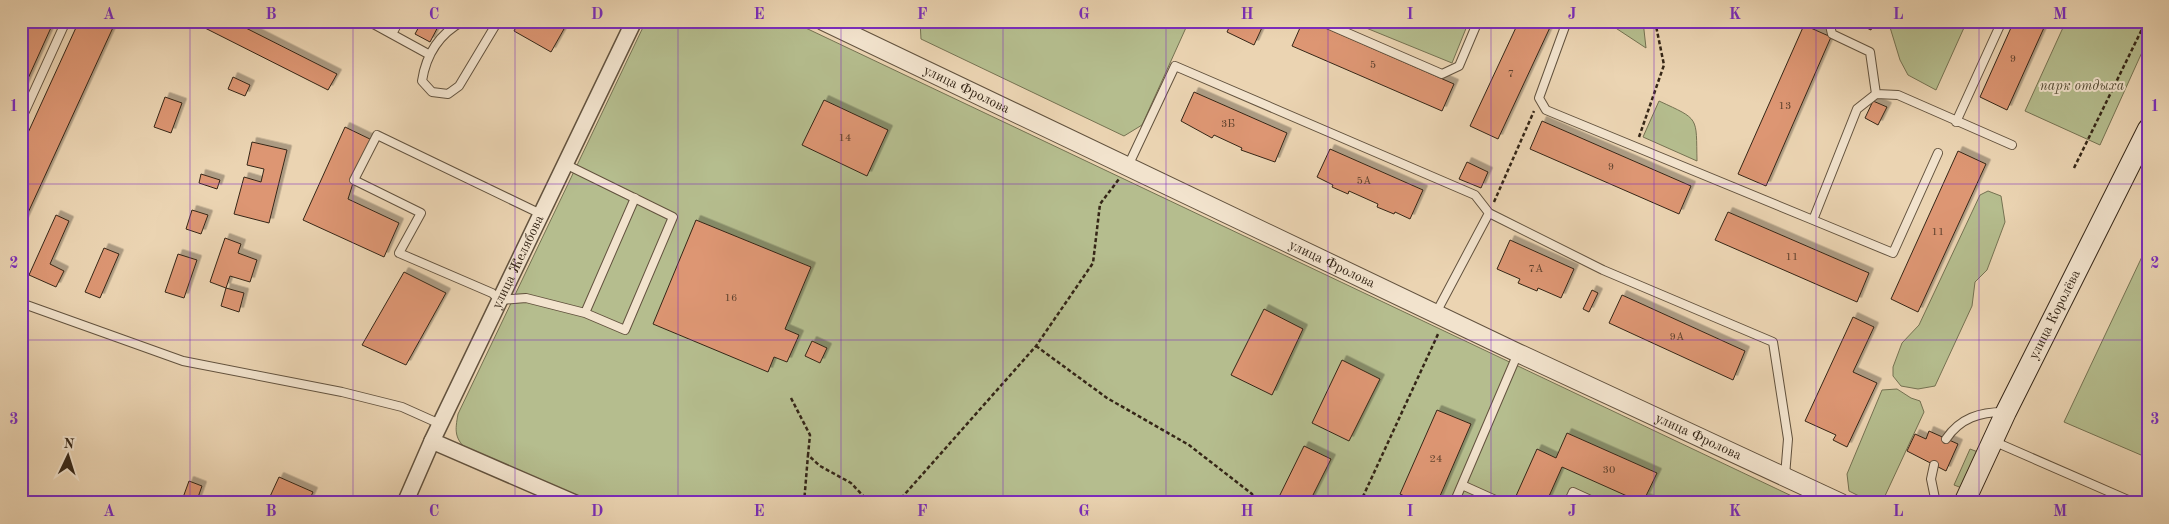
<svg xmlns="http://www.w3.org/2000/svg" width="2169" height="524" font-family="'Old Standard TT',serif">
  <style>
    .green { fill: #b5bd8e; stroke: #757252 }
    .building { fill: #dd9673; stroke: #352617; filter: url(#shadow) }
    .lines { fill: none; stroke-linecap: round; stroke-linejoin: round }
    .service-casing { stroke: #62523e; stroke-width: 10 }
    .minor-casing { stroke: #62523e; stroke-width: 18 }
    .tertiary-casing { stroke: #62523e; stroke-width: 20 }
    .secondary-casing { stroke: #352617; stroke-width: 22 }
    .path { stroke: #352617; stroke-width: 2.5; stroke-dasharray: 4 2.5; stroke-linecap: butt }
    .service { stroke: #f2e3cd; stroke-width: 8 }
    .minor { stroke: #f2e3cd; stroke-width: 15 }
    .tertiary { stroke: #f2e3cd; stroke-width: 18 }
    .secondary { stroke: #f2e3cd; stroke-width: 20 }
    .grid { fill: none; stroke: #7b2cbf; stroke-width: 1; stroke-opacity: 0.55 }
    .labels { text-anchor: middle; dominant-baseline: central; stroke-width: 4; stroke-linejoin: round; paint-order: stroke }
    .number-label { font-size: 11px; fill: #5f422e }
    .park-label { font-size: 14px; font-style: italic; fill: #554c35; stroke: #f2e3cd }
    .street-label { font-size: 14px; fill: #352617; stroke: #f2e3cd }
    .neatline { fill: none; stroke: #7b2cbf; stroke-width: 2 }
    .grid-label { font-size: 16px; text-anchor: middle; font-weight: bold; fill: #7b2cbf }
  </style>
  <defs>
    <filter id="shadow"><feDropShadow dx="4.5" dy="-4.5" stdDeviation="0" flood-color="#0004"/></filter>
  </defs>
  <rect width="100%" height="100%" fill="#ebd4b2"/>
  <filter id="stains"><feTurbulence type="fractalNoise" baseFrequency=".004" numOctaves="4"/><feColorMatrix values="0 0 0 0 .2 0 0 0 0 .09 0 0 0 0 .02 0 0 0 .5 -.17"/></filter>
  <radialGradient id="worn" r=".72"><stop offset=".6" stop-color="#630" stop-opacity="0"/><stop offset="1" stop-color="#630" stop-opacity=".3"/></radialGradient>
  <path class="green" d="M646 21H791L1796 498 1801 503H591L468 451C454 438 455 431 458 414Z
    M920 21H1189L1142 125 1124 136 921 39Z
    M1349 21H1469L1452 63Z
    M1605 21H1643L1646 48Z
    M1890 21H1967L1936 90 1908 75 1900 60 1889 24Z
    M2066 21H2148V39L2100 145 2025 111Z
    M1659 101C1700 120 1696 116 1697 161L1643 137Z
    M1988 191 2001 196 2005 222 1987 270 1975 282 1972 306 1935 386 1918 389 1901 386 1893 376V367L1902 343 1919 325 1980 195Z
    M2148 244V458L2064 422Z
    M1897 389 1911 398 1920 401 1924 412 1884 498 1867 500 1849 491 1847 474 1882 390Z
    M1970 449 1978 452 1962 488 1954 485Z"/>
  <path class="building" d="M21 21H54L21 94Z
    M79 21H116L21 228V148Z
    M198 21H232L337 74 328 90 197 24Z
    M422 21H441L430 42 415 34Z
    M519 21H551L564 29 551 52 514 31Z
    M1232 21H1265L1254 45 1227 32Z
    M1303 21H1310L1454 84 1442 111 1292 46Z
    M1519 21H1553L1498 139 1470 126Z
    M1852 21H1874L1871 30Z
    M2014 21H2047L2007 110 1980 97Z
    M1804 25 1831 37 1766 186 1738 174Z
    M233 77 250 85 245 96 228 89Z
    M1194 92 1287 133 1275 162 1241 150 1242 148 1214 135 1212 138 1181 121Z
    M165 97 182 103 171 133 154 127Z
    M824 100 888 130 867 176 802 145Z
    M1873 101 1887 107 1878 125 1865 118Z
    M1542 121 1691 186 1679 214 1530 149Z
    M345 127 374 141 354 180 348 199 399 223 384 257 303 220Z
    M252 142 287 150 269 223 234 214 244 177 261 182 264 169 247 165Z
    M1330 149 1423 190 1410 219 1395 212 1394 214 1377 207 1378 204 1349 191 1348 194 1332 187 1333 185 1317 177Z
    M1958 151 1986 164 1918 312 1891 299Z
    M1467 162 1488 172 1481 188 1459 179Z
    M201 174 220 180 217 189 199 183Z
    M192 210 208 215 201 234 186 229Z
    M1728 212 1869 273 1857 302 1715 240Z
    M56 215 69 221 50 264 64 271 56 287 29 275Z
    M696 220 811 267 785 329 799 335 787 362 774 357 768 372 653 324Z
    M225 238 241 244 238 253 257 260 250 282 230 276 226 288 210 282Z
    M1510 240 1574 269 1561 298 1538 288 1537 291 1518 283 1520 279 1497 269Z
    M104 248 119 254 100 298 85 292Z
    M178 254 197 260 184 298 165 292Z
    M404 272 446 293 406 365 362 345Z
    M226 288 244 293 239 312 221 306Z
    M1592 290 1598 293 1589 312 1583 309Z
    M1622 295 1745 351 1733 380 1609 323Z
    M1264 309 1303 329 1272 395 1231 375Z
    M1853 317 1874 327 1853 372 1877 383 1847 447 1833 440 1836 435 1805 421Z
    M812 341 827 348 820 363 805 356Z
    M1342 360 1380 379 1349 441 1312 423Z
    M1437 410 1471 424 1437 503H1420L1400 494Z
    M1929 431 1958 444 1946 471 1907 451 1915 434 1926 439Z
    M1567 433 1657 473 1645 498 1656 503H1635L1636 500 1562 467 1546 503H1531L1516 496 1537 449 1556 458Z
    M1304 446 1331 459 1309 503H1276Z
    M279 477 313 492 308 503H267Z
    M189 481 202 486 196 503H181Z"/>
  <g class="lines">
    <g class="service-casing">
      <path id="service" d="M368 21 430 55
        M463 21C439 34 426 55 422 81L432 92 448 94 459 86 498 21
        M1320 21 1442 74 1459 66 1478 21
        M1567 21 1539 98 1546 110 1813 220 1857 109 1876 94 1898 95 2012 145
        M1829 21 1832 34 1870 52 1876 94
        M1208 24 1209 21
        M392 34 399 21
        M21 120 66 21
        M1956 122 2002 21
        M1128 166 1175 66 1475 195 1489 213 1436 313
        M1489 213 1603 270 1773 342 1788 439 1785 476
        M541 214 377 135 354 180 421 213 399 253 492 293 500 300 526 298 585 313 625 330 673 217 565 164
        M1813 220 1893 253 1938 153
        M21 303 183 361 342 392 402 407 440 424
        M585 313 635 198
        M1946 439C1960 418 1980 412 2004 412
        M1993 441 2135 503
        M1934 465 1931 479 1936 503
        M1462 485 1502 503
        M1454 503 1518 353
        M1568 503 1573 492 1597 503"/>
    </g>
    <g class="minor-casing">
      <g id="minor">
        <path d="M432 441 575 503"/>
        <path id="s1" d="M405 503 432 441 634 21"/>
      </g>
    </g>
    <g class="tertiary-casing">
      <g id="tertiary">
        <path id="s2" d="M823 21 1518 353 1841 503"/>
      </g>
    </g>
    <g class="secondary-casing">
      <g id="secondary">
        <path id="s3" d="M1964 503 2006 412 2148 129"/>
      </g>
    </g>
    <path class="path" d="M1639 137 1664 65 1655 21
      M2074 168 2146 21
      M1494 202 1534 111
      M1036 346 1107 398 1189 445 1252 494 1255 503
      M791 398 810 435 808 455 820 466 851 483 870 503
      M804 503 808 455
      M897 503 1036 346 1093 263 1100 204 1119 179
      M1360 503 1439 332"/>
    <use href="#service" class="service"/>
    <use href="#minor" class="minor"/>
    <use href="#tertiary" class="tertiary"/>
    <use href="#secondary" class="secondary"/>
  </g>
  <path class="grid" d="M190 21V503M353 21V503M515 21V503M678 21V503M841 21V503M1003 21V503M1166 21V503M1328 21V503M1491 21V503M1654 21V503M1816 21V503M1979 21V503M21 184H2148M21 340H2148"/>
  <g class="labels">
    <g class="number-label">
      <text x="2013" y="59">9</text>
      <text x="1373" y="65">5</text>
      <text x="1511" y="74">7</text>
      <text x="1785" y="106">13</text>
      <text x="1228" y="124">3Б</text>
      <text x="845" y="138">14</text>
      <text x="1611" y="167">9</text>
      <text x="1364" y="181">5А</text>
      <text x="1938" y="232">11</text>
      <text x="1792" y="257">11</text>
      <text x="1536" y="269">7А</text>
      <text x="731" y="298">16</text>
      <text x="1677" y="337">9А</text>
      <text x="1436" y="459">24</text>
      <text x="1609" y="470">30</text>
    </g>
    <g class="park-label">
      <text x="2082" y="86">парк отдыха</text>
    </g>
    <g class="street-label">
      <text stroke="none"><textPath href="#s2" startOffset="159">улица Фролова</textPath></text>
      <text stroke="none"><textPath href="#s1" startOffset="266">улица Желябова</textPath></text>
      <text stroke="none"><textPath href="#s2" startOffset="564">улица Фролова</textPath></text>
      <text stroke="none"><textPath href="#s3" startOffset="209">улица Королёва</textPath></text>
      <text stroke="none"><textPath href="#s2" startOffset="969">улица Фролова</textPath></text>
    </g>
  </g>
  <rect width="2169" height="524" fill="none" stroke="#ebd4b2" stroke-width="55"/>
  <g transform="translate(68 456) rotate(4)" stroke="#f2e3cd" stroke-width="4" paint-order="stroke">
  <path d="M0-4L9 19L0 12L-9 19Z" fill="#352617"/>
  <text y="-8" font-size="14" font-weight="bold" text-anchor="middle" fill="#352617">N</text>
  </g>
  <rect x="28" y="28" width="2114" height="468" class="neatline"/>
  <g class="grid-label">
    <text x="109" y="19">A</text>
    <text x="271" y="19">B</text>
    <text x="434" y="19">C</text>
    <text x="597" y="19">D</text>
    <text x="759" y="19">E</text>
    <text x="922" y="19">F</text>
    <text x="1084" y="19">G</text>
    <text x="1247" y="19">H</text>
    <text x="1410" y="19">I</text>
    <text x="1572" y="19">J</text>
    <text x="1735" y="19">K</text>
    <text x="1898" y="19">L</text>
    <text x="2060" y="19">M</text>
    <text x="14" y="111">1</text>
    <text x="2155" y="111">1</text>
    <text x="14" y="268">2</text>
    <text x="2155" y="268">2</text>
    <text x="14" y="424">3</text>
    <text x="2155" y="424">3</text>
    <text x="109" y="516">A</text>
    <text x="271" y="516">B</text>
    <text x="434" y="516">C</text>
    <text x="597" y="516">D</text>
    <text x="759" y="516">E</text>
    <text x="922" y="516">F</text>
    <text x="1084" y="516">G</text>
    <text x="1247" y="516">H</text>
    <text x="1410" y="516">I</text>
    <text x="1572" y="516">J</text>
    <text x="1735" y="516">K</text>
    <text x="1898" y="516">L</text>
    <text x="2060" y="516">M</text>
  </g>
  <rect width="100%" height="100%" filter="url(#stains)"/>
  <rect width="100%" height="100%" fill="url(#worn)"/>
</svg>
